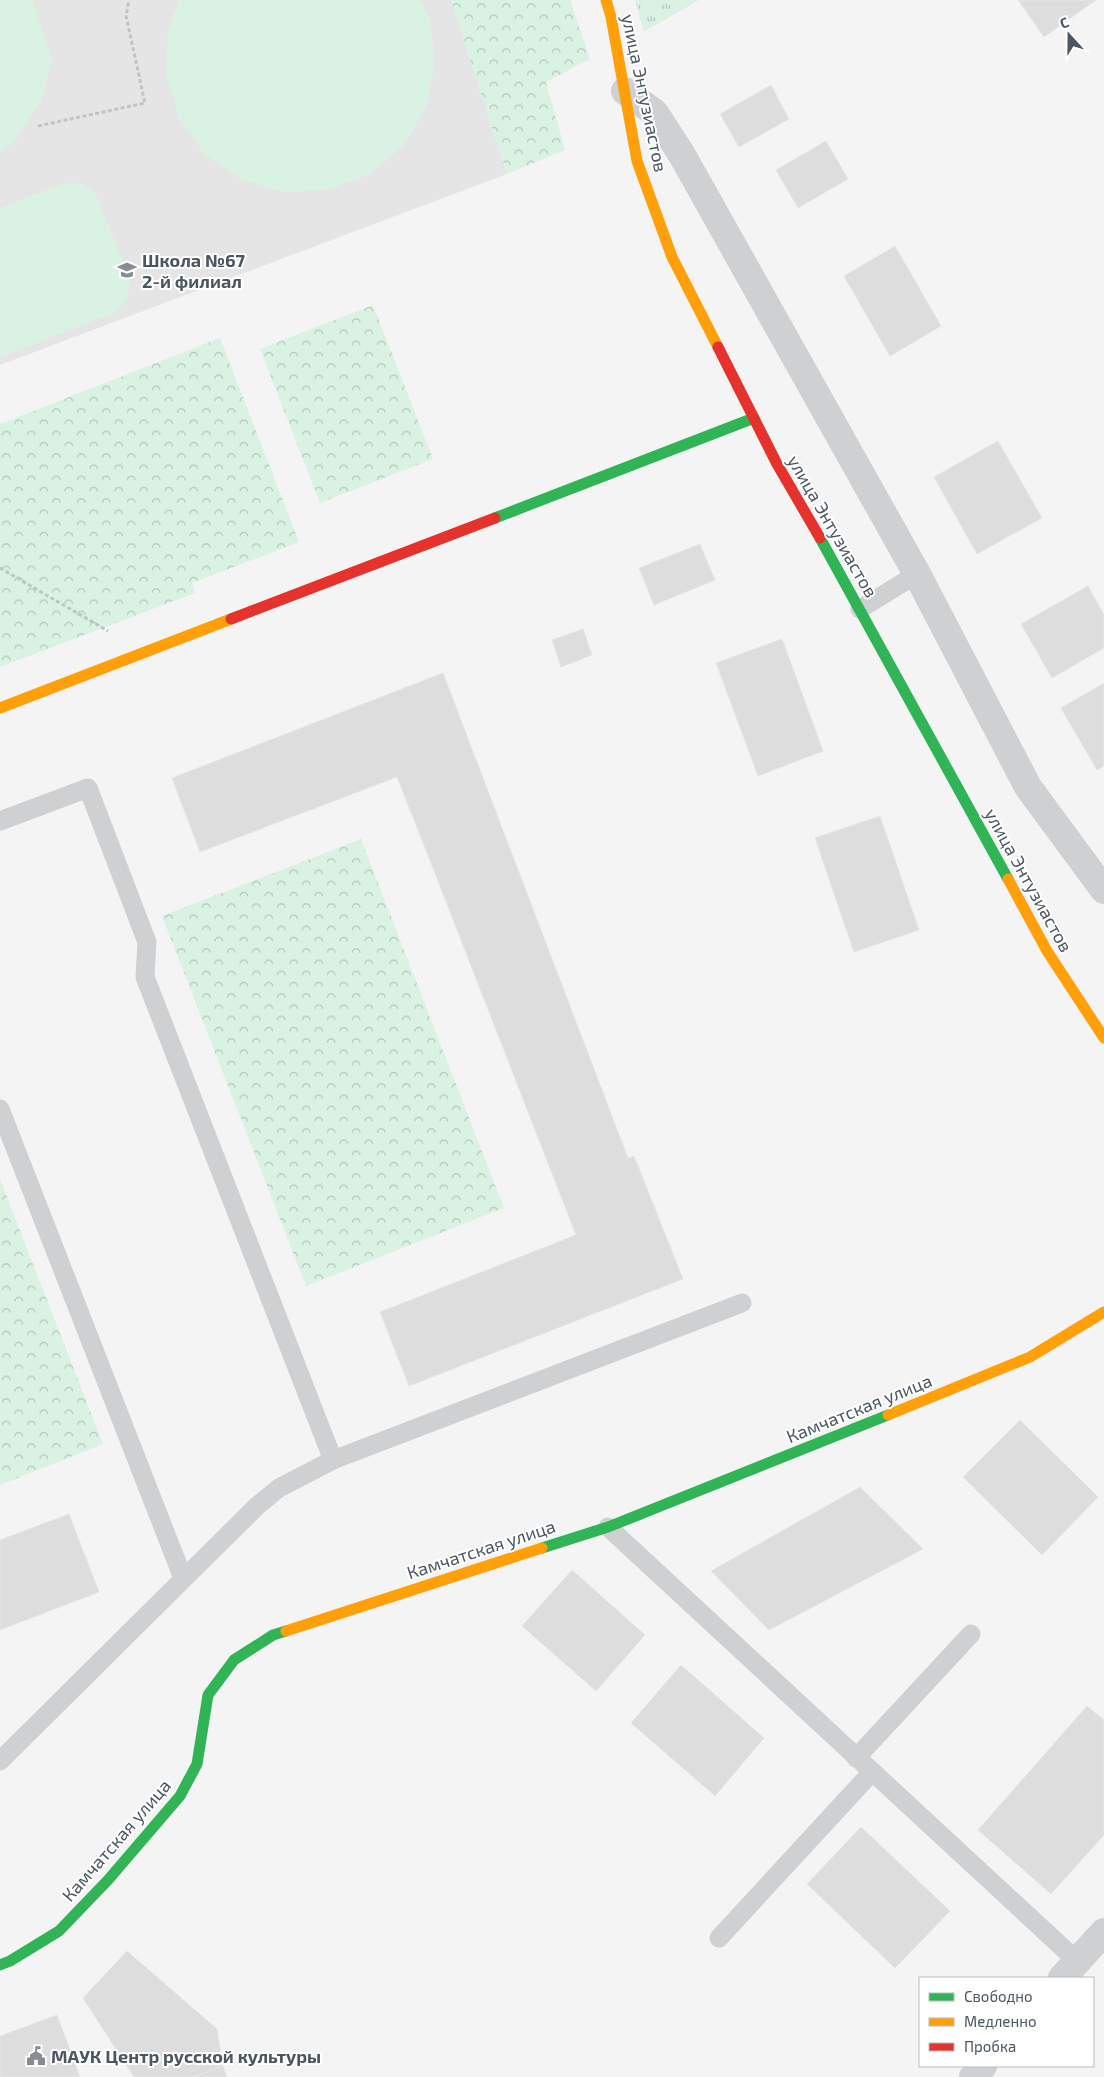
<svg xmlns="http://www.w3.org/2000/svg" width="1104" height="2077" font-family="'Exo 2',sans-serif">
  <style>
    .education { fill: #e6e5e6 }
    .grass { fill: url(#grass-tufts) }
    .park { fill: url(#park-crowns) }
    .garden { fill: #d9f2e3 }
    .building { fill: #ddddde; stroke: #e5e6e7 }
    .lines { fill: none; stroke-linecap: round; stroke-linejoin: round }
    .path { stroke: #bcc7c4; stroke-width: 3; stroke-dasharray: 4 2.5; stroke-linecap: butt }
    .lane { stroke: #ced0d2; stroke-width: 19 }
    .street { stroke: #ced0d2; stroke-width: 28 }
    .fast { stroke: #30b455; stroke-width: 11 }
    .slow { stroke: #ff9f0a; stroke-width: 11 }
    .jam { stroke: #e5322d; stroke-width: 11 }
    .labels { text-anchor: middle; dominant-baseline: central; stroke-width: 4; stroke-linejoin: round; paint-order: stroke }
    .street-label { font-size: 18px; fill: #4a5661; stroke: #fff }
    .poi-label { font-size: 18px; font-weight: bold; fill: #4a5661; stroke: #fff; text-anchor: start }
  </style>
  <defs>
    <pattern id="grass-tufts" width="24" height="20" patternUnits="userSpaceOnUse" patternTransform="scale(1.25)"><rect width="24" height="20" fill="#d9f2e3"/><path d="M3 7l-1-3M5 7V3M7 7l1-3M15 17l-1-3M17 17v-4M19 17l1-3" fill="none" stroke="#b2c7bb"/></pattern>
    <pattern id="park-crowns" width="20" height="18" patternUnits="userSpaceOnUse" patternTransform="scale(1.25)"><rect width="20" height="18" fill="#d9f2e3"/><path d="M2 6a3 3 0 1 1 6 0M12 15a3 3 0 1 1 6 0" fill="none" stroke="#b2c7bb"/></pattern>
  </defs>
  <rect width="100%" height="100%" fill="#f4f4f4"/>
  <path class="education" d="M0 0H451L507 174 0 365Z"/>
  <path class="grass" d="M635 0H699L644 32Z"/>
  <path class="park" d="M451 0H570L590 59 546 82 565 150 507 174Z
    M373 305 433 459 320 503 260 349Z
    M220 338 299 542 192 583 195 593 0 667V424Z
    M361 839 504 1208 306 1286 162 916Z
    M0 1179 103 1444 0 1485Z"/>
  <path class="garden" d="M0 0H33L52 60 41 101 14 142 0 152Z
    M180 0H420L430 20 435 64 426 107 404 145 370 174 328 190 284 192 241 179 204 154 179 117 166 74 168 30Z
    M82 183 96 195 130 279 128 297 116 312 0 357V208L62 184Z"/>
  <path class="building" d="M1018 0H1096L1044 37Z
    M771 85 789 119 739 147 720 114Z
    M826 141 848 179 798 208 776 170Z
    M895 246 941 326 890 356 844 276Z
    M998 441 1042 518 977 554 934 477Z
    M700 544 715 580 654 605 639 568Z
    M1088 586 1104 615V648L1052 678 1021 624Z
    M583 629 592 655 561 667 552 640Z
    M782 639 823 751 758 776 716 663Z
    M443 673 628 1158 634 1156 683 1279 409 1386 380 1312 576 1235 422 840 397 777 200 852 172 778Z
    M1104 683V766L1097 770 1061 708Z
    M880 816 919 930 854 952 815 838Z
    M1020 1420 1098 1497 1042 1555 963 1477Z
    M860 1487 923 1549 769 1630 711 1571Z
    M69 1514 99 1592 0 1630V1540Z
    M572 1570 645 1635 596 1691 522 1626Z
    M681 1665 764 1738 715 1796 631 1723Z
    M1087 1706 1104 1720V1835L1051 1894 978 1830Z
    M861 1827 950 1911 895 1968 807 1884Z
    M127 1951 217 2029 223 2066 193 2077H134L83 1998Z
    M57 2015 80 2077H0V2036Z
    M223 2066 227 2077H193Z"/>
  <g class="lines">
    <path class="path" d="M38 126 145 103 126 16 129 0
      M0 568 108 631"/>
    <path class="lane" d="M860 609 917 574
      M0 821 88 788 147 942 145 977 333 1460 742 1303
      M0 1109 183 1578
      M608 1527 1077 1961
      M856 1758 971 1634
      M0 1761 257 1506 279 1488 333 1460
      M719 1938 872 1772"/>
    <path class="street" d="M625 91 655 113 682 155 917 574 1028 787 1104 890
      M1062 1978 1104 1932
      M973 2077 983 2066"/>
    <path class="fast" d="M495 518 754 418
      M820 538 1008 879
      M542 1548 608 1527 888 1415
      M0 1965 10 1961 59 1931 108 1880 180 1796 197 1764 208 1695 234 1660 273 1635 286 1631"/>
    <path class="slow" d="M606 0 611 17 637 161 672 257 718 347
      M0 708 231 619
      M1008 879 1047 951 1104 1038
      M888 1415 1030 1357 1104 1312
      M286 1631 542 1548"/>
    <path class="jam" d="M718 347 777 464 820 538
      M231 619 495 518"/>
  </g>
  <defs>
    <g id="school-bare" transform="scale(1.5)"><path d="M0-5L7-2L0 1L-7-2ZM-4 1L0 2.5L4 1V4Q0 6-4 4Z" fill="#868d94" stroke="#fff" stroke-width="2.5" paint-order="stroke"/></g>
    <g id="civic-bare" transform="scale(1.5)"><path d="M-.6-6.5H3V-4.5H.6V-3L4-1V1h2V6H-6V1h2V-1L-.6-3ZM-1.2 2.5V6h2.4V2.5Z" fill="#868d94" stroke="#fff" stroke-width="2.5" paint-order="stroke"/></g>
  </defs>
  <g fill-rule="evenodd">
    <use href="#school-bare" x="127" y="270"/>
    <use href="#civic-bare" x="36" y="2056"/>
  </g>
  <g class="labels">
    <g class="street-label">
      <text transform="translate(645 93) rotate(78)">улица Энтузиастов</text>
      <text transform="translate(833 526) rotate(60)">улица Энтузиастов</text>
      <text transform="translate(1029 880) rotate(61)">улица Энтузиастов</text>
      <text transform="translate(859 1408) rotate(-22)">Камчатская улица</text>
      <text transform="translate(481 1549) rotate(-18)">Камчатская улица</text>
      <text transform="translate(116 1840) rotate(-49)">Камчатская улица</text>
    </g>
    <g class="poi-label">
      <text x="142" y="260">Школа №67<tspan x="142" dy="21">2-й филиал</tspan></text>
      <text x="51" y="2056">МАУК Центр русской культуры</text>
    </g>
  </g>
  <rect x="919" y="1977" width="175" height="90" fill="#ffffff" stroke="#b7bbc0"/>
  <rect x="929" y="1993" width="25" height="8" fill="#30b455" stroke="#b7bbc0"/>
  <text x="964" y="2002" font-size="15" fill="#4a5661">Свободно</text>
  <rect x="929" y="2018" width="25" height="8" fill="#ff9f0a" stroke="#b7bbc0"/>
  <text x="964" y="2027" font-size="15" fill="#4a5661">Медленно</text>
  <rect x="929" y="2043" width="25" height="8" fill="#e5322d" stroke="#b7bbc0"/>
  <text x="964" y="2052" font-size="15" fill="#4a5661">Пробка</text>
  <g transform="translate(1069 35) rotate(339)" stroke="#ffffff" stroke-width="4" paint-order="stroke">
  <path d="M0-4L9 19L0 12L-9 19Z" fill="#4a5661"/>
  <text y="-8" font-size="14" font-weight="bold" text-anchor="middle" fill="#4a5661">С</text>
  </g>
</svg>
